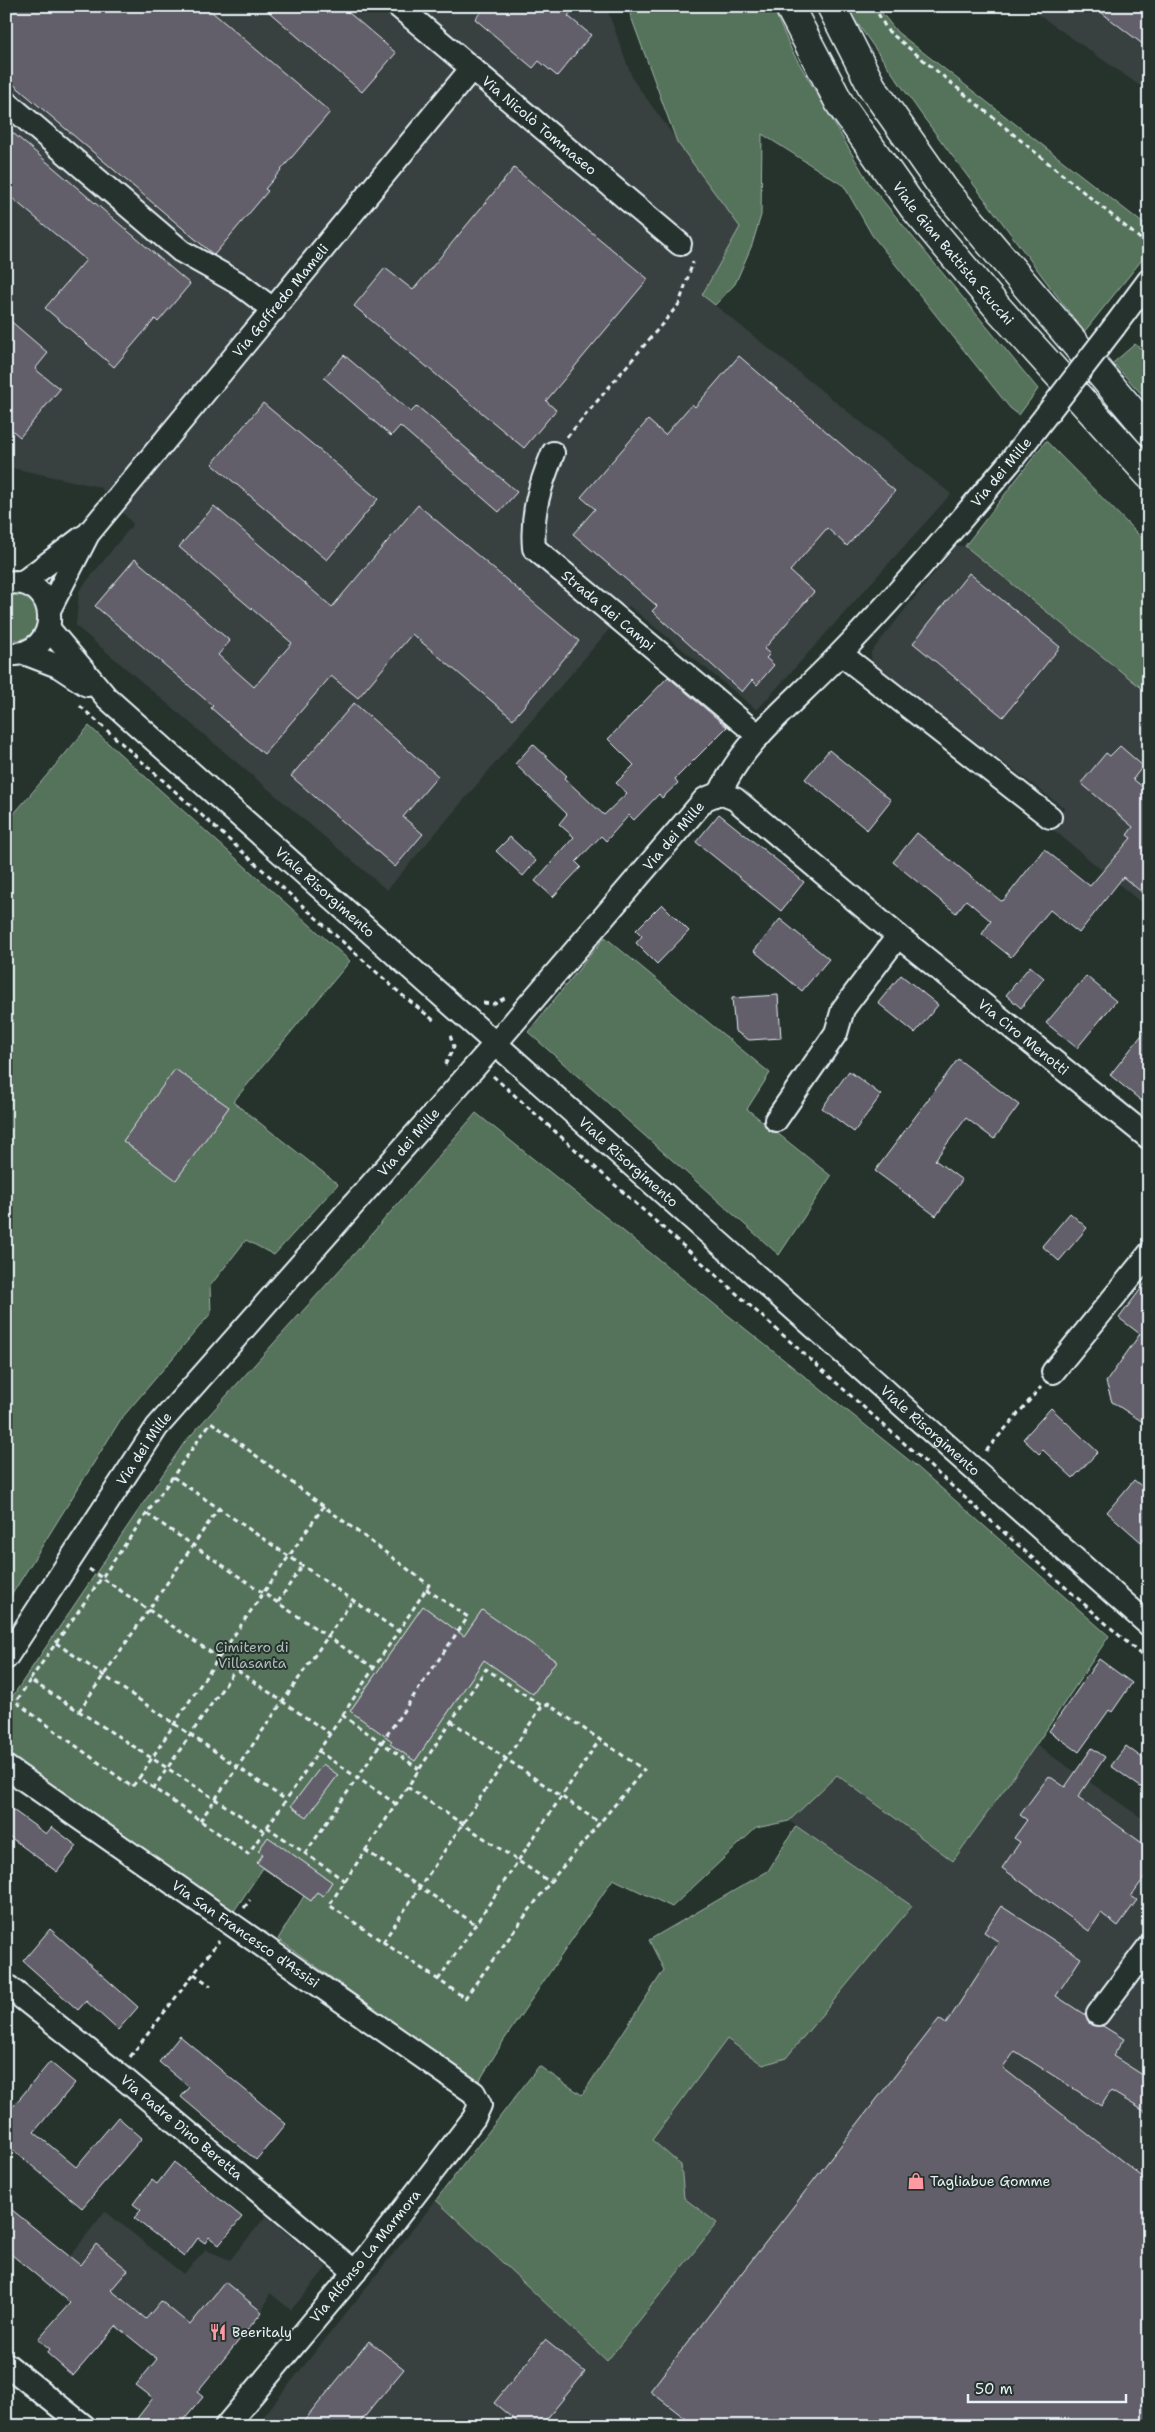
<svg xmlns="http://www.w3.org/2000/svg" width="1155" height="2432" font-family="'Shantell Sans',sans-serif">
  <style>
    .built { fill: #384040 }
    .green { fill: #55725a; stroke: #9eb2a9 }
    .building { fill: #625f6b; stroke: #e8f1f8 }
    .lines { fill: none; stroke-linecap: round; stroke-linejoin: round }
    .minor-casing { stroke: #e8f1f8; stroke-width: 26 }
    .highway-casing { stroke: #e8f1f8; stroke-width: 31 }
    .path { stroke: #e8f1f8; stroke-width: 3; stroke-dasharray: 5 4; stroke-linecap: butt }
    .minor { stroke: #26332d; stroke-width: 22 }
    .highway { stroke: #26332d; stroke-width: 28 }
    .minor-bridge-casing { stroke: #e8f1f8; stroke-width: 26; stroke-linecap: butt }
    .minor-bridge { stroke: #26332d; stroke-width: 22 }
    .labels { text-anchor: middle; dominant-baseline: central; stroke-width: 4; stroke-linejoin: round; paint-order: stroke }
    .street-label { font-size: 14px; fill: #e8f1f8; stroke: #26332d }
    .park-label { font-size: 14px; fill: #adbeb9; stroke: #26332d }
    .poi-label { font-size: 14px; fill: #e8f1f8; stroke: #26332d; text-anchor: start }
  </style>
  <rect width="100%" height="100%" fill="#26332d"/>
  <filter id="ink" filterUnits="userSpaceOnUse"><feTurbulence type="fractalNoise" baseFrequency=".02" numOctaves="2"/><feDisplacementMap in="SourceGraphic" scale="10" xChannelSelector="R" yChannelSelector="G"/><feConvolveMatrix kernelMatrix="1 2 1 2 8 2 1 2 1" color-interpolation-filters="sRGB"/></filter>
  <g filter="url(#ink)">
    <path class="built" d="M6 6H606L633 80 740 227 702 295 951 494 757 710 629 606 387 890 76 626 79 591 133 524 100 487 12 468 6 464Z
      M1026 6H1149V92Z
      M956 546H965L1149 694V909L1050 827 1064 808 872 664 871 652Z
      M1036 1745 1149 1823V2426H256L436 2200 607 2361 683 2198 681 2165 652 2140 727 2039 763 2065 912 1906 789 1821 837 1775 953 1860Z
      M105 2211 183 2274 206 2250 230 2260 266 2216 327 2267 291 2310 270 2293 262 2312 197 2392 55 2276Z"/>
    <path class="green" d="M635 6H772L792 51 870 185 1038 389 1019 415 1010 408 872 235 844 186 762 134 761 215 752 245 735 284 715 305 702 295 740 227 677 142 630 14Z
      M845 6H886L881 12 897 32 1149 228V251L1084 332 924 118Z
      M1135 344 1149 355V402L1113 363Z
      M1046 441 1149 545V694L965 546Z
      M19 594C35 598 38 607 39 623 30 636 23 644 6 638V597Z
      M89 726 350 961 233 1102 338 1184 274 1255 246 1240 210 1286 211 1313 121 1419 6 1604V823Z
      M605 937 770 1073 747 1109 831 1176 779 1255 528 1032Z
      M476 1113 915 1465 1109 1636 1036 1745 953 1861 837 1775 789 1821 756 1828 672 1907 613 1879 504 2040 478 2083 278 1939 304 1896 263 1868 234 1911 6 1756V1706L184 1443 363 1244Z
      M796 1826 912 1906 786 2058 763 2065 727 2039 652 2140 681 2165 684 2198 717 2223 607 2361 436 2200 539 2066 582 2095 664 1970 649 1940 768 1871Z"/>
    <path class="building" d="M6 6H205L330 112 265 189 268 191 214 255 6 78Z
      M262 6H341L396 53 362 92Z
      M486 6H576L568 16 591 35 557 76 539 61 533 68 475 19Z
      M1093 6H1149V49Z
      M6 127 190 284 158 322 155 319 114 367 45 308 86 260 6 193Z
      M514 168 648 279 546 401 556 410 524 448 354 306 385 268 413 290Z
      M6 317 48 353 35 369 60 389 20 437 6 425Z
      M344 355 411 412 417 406 517 492 499 512 400 426 391 436 324 378Z
      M739 356 895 491 847 546 827 528 790 571 814 592 764 649 770 654 766 658 774 665 757 685 752 680 742 692 652 611 657 606 573 534 595 509 581 497 648 420 665 435 692 404 695 407Z
      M263 403 378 499 327 560 212 464Z
      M418 505 579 641 513 719 412 634 358 698 331 676 264 754 211 708 213 706 95 606 135 559 230 641 218 655 254 687 292 643 179 547 214 506 332 607Z
      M969 573 1060 647 1003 717 913 643Z
      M668 677 727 727 675 779 678 783 662 798 659 794 634 820 629 815 606 841 601 836 576 862 581 867 553 897 535 881 574 837 559 824 567 814 515 764 533 744 567 776 564 778 604 815 627 793 616 783 634 765 608 739Z
      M354 703 438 776 403 817 423 834 395 867 291 776Z
      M1120 746 1143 766 1133 779 1149 792V898L1123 877 1079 933 1050 910 1011 957 982 934 991 921 966 900 956 913 893 862 917 833 1001 901 1004 900 1044 849 1090 886 1131 838 1127 835 1133 827 1081 783 1106 753 1110 756Z
      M829 750 891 800 867 830 805 779Z
      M719 814 804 882 781 911 696 842Z
      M510 837 536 861 523 876 496 851Z
      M662 904 689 931 657 964 636 943 642 936 636 930Z
      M780 919 829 959 802 991 754 951Z
      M1030 966 1044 978 1021 1008 1006 995Z
      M901 975 938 1005 915 1033 878 1003Z
      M1086 976 1116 1001 1077 1048 1046 1023Z
      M778 995 781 1038 749 1040 735 1031 732 998Z
      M1149 1026V1107L1110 1075Z
      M958 1059 1019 1105 994 1139 966 1118 935 1160 962 1180 936 1216 875 1171Z
      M175 1069 229 1107 176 1180 123 1141Z
      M849 1071 881 1095 854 1132 822 1108Z
      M1070 1213 1087 1228 1059 1261 1042 1246Z
      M1149 1278V1426L1112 1402 1106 1382 1140 1334 1119 1318Z
      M1051 1408 1098 1452 1073 1478 1043 1450 1039 1454 1023 1439Z
      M1134 1480 1149 1492V1533L1141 1542 1107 1512Z
      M423 1606 464 1636 482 1610 556 1661 533 1694 484 1660 415 1761 390 1744 392 1741 350 1711Z
      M1099 1659 1132 1683 1112 1712 1109 1710 1079 1752 1049 1731Z
      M1126 1746 1149 1763V1793L1111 1766Z
      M1092 1748 1105 1757 1078 1797 1149 1848V1871L1131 1896 1137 1900 1118 1926 1101 1913 1089 1931 1002 1868 1020 1842 1014 1838 1027 1820 1020 1815 1049 1776 1065 1787Z
      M323 1764 338 1775 307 1817 291 1806Z
      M6 1805 46 1834 52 1827 77 1846 57 1872 6 1834Z
      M268 1837 332 1882 323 1896 317 1892 311 1901 257 1863 263 1854 258 1851Z
      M1001 1906 1081 1958 1056 1996 1085 2015 1091 2025 1103 2026 1124 2039 1113 2056 1149 2079V2114L1111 2091 1101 2106 1015 2051 1003 2068 1149 2182V2426H695L650 2391 939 2019 946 2024 999 1942 984 1932Z
      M50 1929 138 2007 118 2030 86 2001 78 2010 23 1961Z
      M180 2036 286 2124 256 2160 181 2097 189 2087 159 2062Z
      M50 2062 75 2083 34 2132 76 2167 118 2117 142 2138 82 2208 6 2144V2115Z
      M174 2162 242 2217 219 2245 209 2237 205 2243 198 2238 184 2257 134 2218 141 2210 133 2204 152 2180 157 2184Z
      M6 2205 80 2265 96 2244 128 2270 111 2290 146 2319 161 2301 190 2325 225 2282 262 2312 197 2392 203 2397 179 2426H131L153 2398 136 2385 157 2359 116 2326 73 2376 47 2353 50 2349 38 2339 70 2303 6 2250Z
      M545 2340 585 2372 541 2426H522L494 2403Z
      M369 2341 404 2369 357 2426H300Z"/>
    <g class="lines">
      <g class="minor-casing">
        <g id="minor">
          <path id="s1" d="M398 6 680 244"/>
          <path d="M6 102 181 251 238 283 274 310"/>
          <path d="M1114 327 1149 280"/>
          <path id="s2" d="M553 453C540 485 531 513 534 548L759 736"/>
          <path d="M6 583C61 573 66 659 6 654"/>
          <path d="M22 583 83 537"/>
          <path id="s3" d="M49 610 88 534 472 68"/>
          <path id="s4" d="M49 629 107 698 1149 1625"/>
          <path d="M24 653 58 666 87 685"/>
          <path d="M841 654 1050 817"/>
          <path id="s5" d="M720 793 735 799 898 936 1149 1138"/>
          <path d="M776 1120 836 1033 843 1009 898 936"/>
          <path d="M1053 1372 1149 1254"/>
          <path id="s6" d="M6 1658 157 1427 496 1043 705 799 720 793C745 737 800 698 841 653 900 592 955 527 1010 462"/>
          <path id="s7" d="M6 1767 474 2093 480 2105 474 2118 355 2272 226 2426"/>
          <path id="s8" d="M6 1985 117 2073 355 2272"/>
          <path d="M1098 2014 1149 1946"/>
          <path d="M6 2364 84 2426"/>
        </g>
      </g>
      <g class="highway-casing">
        <g id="highway">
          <path id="s9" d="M789 6 840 104 913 207 998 308 1149 475"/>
          <path d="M831 6 872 87 943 188 1149 431"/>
        </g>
      </g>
      <path class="path" d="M874 6 887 30 1149 246
        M567 437 679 304 693 262
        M80 706 402 995 436 1022
        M483 1003 493 1004 505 998
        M445 1065 454 1047 449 1032
        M493 1076 1149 1662
        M986 1451 1041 1387
        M173 1477 398 1631
        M147 1514 374 1668
        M89 1569 330 1734
        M278 1602 302 1566
        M56 1643 286 1800
        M30 1680 16 1702 132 1787 139 1778
        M79 1711 218 1509
        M342 1715 419 1769
        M451 1721 600 1823
        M318 1751 396 1804
        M407 1787 550 1882
        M153 1789 235 1670
        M200 1821 353 1600
        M267 1827 345 1881
        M264 1831 167 1768C122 1739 76 1709 30 1680L211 1422 429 1585 286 1800 248 1854 139 1778C198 1686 261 1596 324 1506
        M365 1850 475 1924
        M305 1854 468 1617 426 1589
        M244 1908 250 1900
        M383 1942 542 1706 548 1704 644 1770 550 1882 465 1998 329 1905 486 1669 542 1706
        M194 1974 211 1986
        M438 1980 600 1739
        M130 2057 219 1941"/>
      <use href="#minor" class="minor"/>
      <use href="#highway" class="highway"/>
      <g class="minor-bridge-casing">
        <path id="minor-bridge" d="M1010 462 1114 327"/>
      </g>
      <use href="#minor-bridge" class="minor-bridge"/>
    </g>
  </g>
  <defs>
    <g id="shop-bare" transform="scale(1.35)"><path d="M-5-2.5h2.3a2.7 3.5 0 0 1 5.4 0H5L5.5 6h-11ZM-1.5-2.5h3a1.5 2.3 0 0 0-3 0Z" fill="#ff9aa2" stroke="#26332d" stroke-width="2.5" paint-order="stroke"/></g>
    <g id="restaurant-bare" transform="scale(1.35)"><path d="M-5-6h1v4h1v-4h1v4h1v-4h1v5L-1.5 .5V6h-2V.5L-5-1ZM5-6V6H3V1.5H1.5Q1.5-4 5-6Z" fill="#ff9aa2" stroke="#26332d" stroke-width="2.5" paint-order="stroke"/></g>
  </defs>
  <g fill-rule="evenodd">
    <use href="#shop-bare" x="916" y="2181"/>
    <use href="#restaurant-bare" x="218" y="2332"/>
  </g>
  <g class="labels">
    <g class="street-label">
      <text stroke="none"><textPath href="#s1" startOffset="185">Via Nicolò Tommaseo</textPath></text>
      <text stroke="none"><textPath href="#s9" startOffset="298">Viale Gian Battista Stucchi</textPath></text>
      <text stroke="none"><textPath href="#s3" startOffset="388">Via Goffredo Mameli</textPath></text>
      <text transform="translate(1001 472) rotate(-50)">Via dei Mille</text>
      <text stroke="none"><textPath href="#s2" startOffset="195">Strada dei Campi</textPath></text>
      <text stroke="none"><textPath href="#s6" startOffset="1061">Via dei Mille</textPath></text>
      <text stroke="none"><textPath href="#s4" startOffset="382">Viale Risorgimento</textPath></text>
      <text stroke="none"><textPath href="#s5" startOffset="390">Via Ciro Menotti</textPath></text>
      <text stroke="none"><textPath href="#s6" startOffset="656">Via dei Mille</textPath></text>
      <text stroke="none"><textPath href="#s4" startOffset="788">Viale Risorgimento</textPath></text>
      <text stroke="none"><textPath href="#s4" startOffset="1192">Viale Risorgimento</textPath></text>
      <text stroke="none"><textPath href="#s6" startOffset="251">Via dei Mille</textPath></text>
      <text stroke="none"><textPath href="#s7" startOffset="292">Via San Francesco d'Assisi</textPath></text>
      <text stroke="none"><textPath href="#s8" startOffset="226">Via Padre Dino Beretta</textPath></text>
      <text transform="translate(365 2256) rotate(-51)">Via Alfonso La Marmora</text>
    </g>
    <g class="park-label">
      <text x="252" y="1647">Cimitero di<tspan x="252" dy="16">Villasanta</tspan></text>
    </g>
    <g class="poi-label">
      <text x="930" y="2181">Tagliabue Gomme</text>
      <text x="232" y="2332">Beeritaly</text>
    </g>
  </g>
  <rect width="1155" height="2432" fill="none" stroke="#26332d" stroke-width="25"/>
  <rect x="12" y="12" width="1130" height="2407" fill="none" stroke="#e8f1f8" stroke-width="2" filter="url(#ink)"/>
  <path d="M968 2394v8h158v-8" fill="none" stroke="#e8f1f8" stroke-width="2.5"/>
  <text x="975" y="2394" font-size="15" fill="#e8f1f8" stroke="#26332d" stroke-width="4" paint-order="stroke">50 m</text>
</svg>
